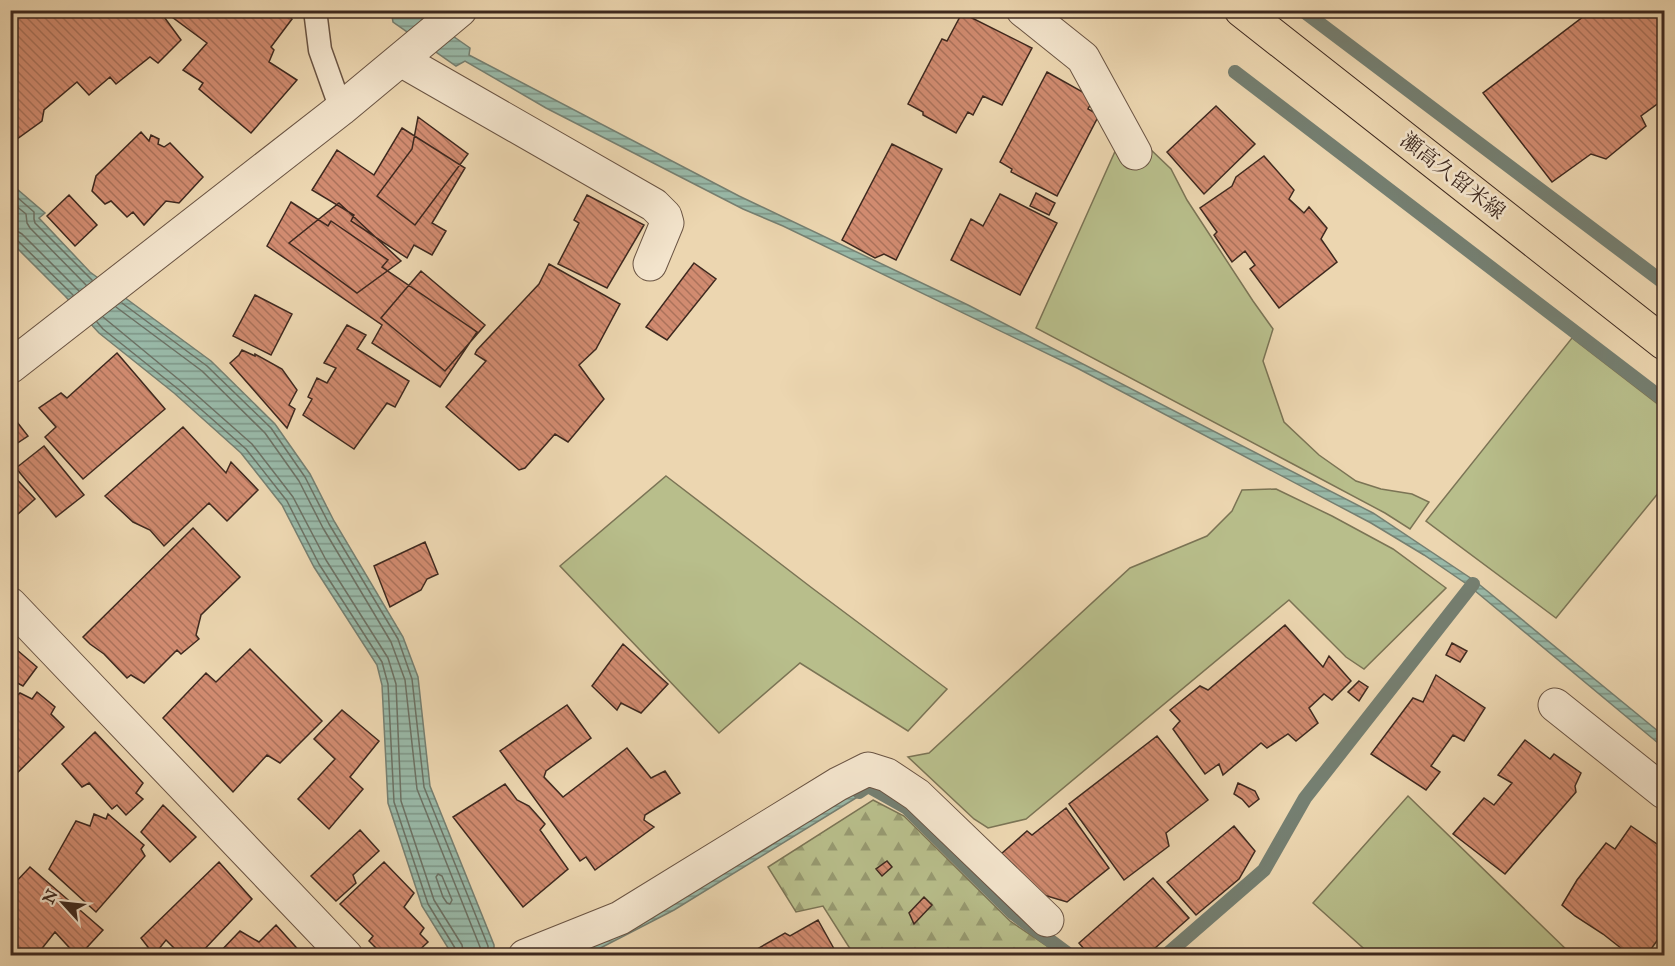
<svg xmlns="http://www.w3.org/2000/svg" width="1675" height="966" font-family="'IM FELL Great Primer','Noto Serif JP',serif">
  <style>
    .grass { fill: #b8be8b; stroke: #7b7455; stroke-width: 1.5 }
    .forest { fill: url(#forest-firs); stroke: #7b7455; stroke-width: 1.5 }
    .water { fill: url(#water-rules); stroke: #757f71; stroke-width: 1.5 }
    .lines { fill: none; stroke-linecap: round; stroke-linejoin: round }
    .shore { stroke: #6c7164; stroke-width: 1.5 }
    .stream { stroke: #757f71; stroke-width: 14 }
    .building { fill: url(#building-back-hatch); stroke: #3e291f; stroke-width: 1.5 }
    .service-casing { stroke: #6a5443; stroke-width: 25 }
    .minor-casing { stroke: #6a5443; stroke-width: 35 }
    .primary-casing { stroke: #3e291f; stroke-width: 35 }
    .service { stroke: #f3e4cc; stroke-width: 22 }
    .minor { stroke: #f3e4cc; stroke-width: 33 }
    .primary { stroke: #ecd6b0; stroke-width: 33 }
    .labels { text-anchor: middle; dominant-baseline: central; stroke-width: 5; stroke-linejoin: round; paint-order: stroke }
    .street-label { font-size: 21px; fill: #3e291f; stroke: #f3e4cc }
  </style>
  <defs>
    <pattern id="forest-firs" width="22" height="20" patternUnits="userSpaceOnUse" patternTransform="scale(1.5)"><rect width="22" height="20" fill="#b8be8b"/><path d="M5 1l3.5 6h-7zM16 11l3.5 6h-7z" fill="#979a71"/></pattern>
    <pattern id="water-rules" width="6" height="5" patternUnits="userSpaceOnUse" patternTransform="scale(1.5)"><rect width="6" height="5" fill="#99b9a8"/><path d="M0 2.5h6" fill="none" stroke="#7e9688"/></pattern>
    <pattern id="building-back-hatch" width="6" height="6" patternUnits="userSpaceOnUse" patternTransform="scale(1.5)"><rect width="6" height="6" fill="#d18b70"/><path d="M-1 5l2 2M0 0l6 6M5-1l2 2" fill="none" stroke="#ab725b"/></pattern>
  </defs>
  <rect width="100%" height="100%" fill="#ecd6b0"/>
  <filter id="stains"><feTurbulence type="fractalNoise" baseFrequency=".00333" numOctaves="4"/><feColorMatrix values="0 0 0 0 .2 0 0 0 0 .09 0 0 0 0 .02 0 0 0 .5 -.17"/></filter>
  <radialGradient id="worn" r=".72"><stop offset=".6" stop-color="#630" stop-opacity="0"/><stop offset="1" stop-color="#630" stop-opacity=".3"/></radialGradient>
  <path class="grass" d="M1117 147 1149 148 1171 169 1187 200 1253 301 1273 329 1263 361 1284 422 1319 455 1356 481 1381 489 1412 494 1429 502 1410 529 1385 513 1291 463 1036 328Z
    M1572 338 1664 409V486L1556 618 1426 521Z
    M666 476 812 588 947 689 908 731 800 663 719 733 560 566Z
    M1276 489 1332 516 1393 549 1446 588 1364 669 1346 657 1289 600 1026 819 988 828 974 819 908 757 929 753 1130 568 1207 536 1232 511 1242 490Z
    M1408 796 1572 955H1371L1313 903Z"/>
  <path class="forest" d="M873 800 904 816 1010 921 1060 955H854L823 906 796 912 768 867Z"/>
  <path class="water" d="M391 11H417L470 48 469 55 739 196 968 305 1373 513 1475 581 1664 736V748L1468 585 1424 555 1371 523 1077 368 783 226 743 209 546 108 465 61 456 66 393 22Z
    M10 183 45 213 39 218 90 272 211 361 275 424 310 474 334 521 403 637 418 677 430 786 494 945V955H451L450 951 422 906 388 803 382 685 377 665 314 567 282 505 241 453 174 393 99 333 65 296 11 242Z
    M867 783 877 785 674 910 587 955 556 956 630 924 762 851Z"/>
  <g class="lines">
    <path class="shore" d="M10 191 34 212V219L35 223 92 280
      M10 201 26 214 27 223 30 228 86 285
      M10 231H17L22 234 79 291
      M10 238 17 240 73 295
      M122 303 207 366 271 428 305 477 329 524 398 639 412 679 424 787 488 946V956
      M116 307 202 371 265 433 299 481 323 528 391 642 405 680 417 789 480 947 481 956
      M103 317 183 383 252 444 293 497 326 560 388 658 396 684 401 801 434 900 462 945 464 956
      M97 322 103 329 178 389 246 449 287 501 319 564 382 662 388 684 394 802 428 904 455 948 456 956
      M438 874 442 876 452 900 450 904 447 903 443 897 436 877Z"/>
    <path class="stream" d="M1302 10 1664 283
      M1235 72 1664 400
      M859 792 868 786 907 808 1013 913 1071 956
      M1165 956 1264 870 1305 798 1473 584"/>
  </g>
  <path class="building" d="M10 10H159L181 40 158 63 150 57 116 84 110 77 89 95 77 82 44 110 42 121 10 144Z
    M171 10H282L292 19 271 47 274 50 269 62 297 80 251 133 199 89 203 83 183 70 207 43 168 14Z
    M1580 10H1664V99L1641 116 1646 126 1606 159 1591 154 1552 182 1483 93 1584 16Z
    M962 13 1032 48 1002 105 983 96 973 115 968 112 956 133 923 115V112L908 104 942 39 947 41Z
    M1047 72 1088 95 1093 100 1088 109 1099 115 1057 196 1011 172 1012 169 1000 162Z
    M1216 106 1255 144 1204 194 1167 152Z
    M418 117 468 154 415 225 377 196 412 149Z
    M402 128 465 168 432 223 446 231 432 255 414 245 407 258 351 221 354 215 312 190 337 150 374 175Z
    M141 132 149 141 151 135 159 139 158 144 164 147 170 143 203 177 179 203 166 201 144 225 133 212 127 217 111 201 105 204 92 191 96 176Z
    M892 144 942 169 896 260 884 254 875 258 842 240Z
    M1264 156 1294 190 1289 199 1304 213 1309 207 1327 228 1321 239 1337 262 1279 308 1250 269 1255 265 1245 251 1232 262 1214 235 1217 232 1200 208 1232 186 1236 177Z
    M1036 193 1055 203 1049 215 1030 206Z
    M1000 194 1057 223 1020 295 951 260 971 219 983 226Z
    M69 195 97 225 75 246 47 216Z
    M587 195 644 225 607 288 558 264 579 223 574 220Z
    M291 202 328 226 331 221 388 260 382 267 477 332 440 387 372 343 382 325 267 246Z
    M339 203 401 261 357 293 289 243Z
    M694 263 716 279 667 340 646 327Z
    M549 264 620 304 596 349 579 365 604 399 568 442 555 434 525 468 519 470 446 407 486 361 475 354 477 350 539 284Z
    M421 271 485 325 445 371 381 318Z
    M255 295 292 314 271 355 233 336Z
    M347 325 366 335 357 349 409 381 395 407 387 403 354 449 303 415 312 399 308 397 317 378 327 383 336 368 324 363Z
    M242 350 255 356V354L282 369 297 390 289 405 295 409 287 428 230 363 239 355Z
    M117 353 165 409 83 479 45 437 56 427 39 408 61 393 67 398Z
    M10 413 28 436 16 444 10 437Z
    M183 427 226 473 231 462 258 490 227 521 209 503 164 546 150 530 133 522 105 496Z
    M44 446 84 495 56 517 16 468Z
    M10 472 35 499 10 521Z
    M193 528 240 577 201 615 196 635 199 639 181 654 177 650 144 683 131 675 127 678 104 654 90 644 83 637Z
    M425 542 438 574 427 579 421 590 390 607 374 566Z
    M1285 625 1323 667 1329 656 1351 681 1332 700 1324 694 1309 708 1318 723 1296 741 1288 734 1267 748 1261 743 1223 775 1219 764 1205 774 1173 729 1180 721 1170 710 1200 686 1208 690Z
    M1452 643 1467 651 1460 662 1446 655Z
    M10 644 37 667 23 686 10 679Z
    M623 644 668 684 641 713 621 703 617 710 592 686Z
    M250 649 322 721 280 763 267 755 233 792 163 718 206 673 216 682Z
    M1436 675 1485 708 1464 741 1453 735 1431 766 1440 772 1426 790 1371 754 1413 698 1423 702Z
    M1359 681 1368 687 1359 701 1348 692Z
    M37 692 55 707 51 714 64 727 10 780V702L20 693 32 699Z
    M567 705 591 738 546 771 544 777 563 797 627 748 651 778 665 771 680 793 645 815 644 820 654 827 595 870 586 857 580 861 500 751Z
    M342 710 379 741 350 777 363 789 329 829 298 799 335 759 314 739Z
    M95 732 143 783 136 793 143 799 126 815 117 805 112 809 89 783 82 787 62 764Z
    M1157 736 1208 800 1166 833 1169 846 1124 880 1069 804Z
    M1525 740 1550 759 1554 754 1581 773 1575 786 1576 792 1505 874 1453 834 1484 798 1494 805 1512 783 1498 775Z
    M1238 783 1255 791 1259 799 1249 807 1242 799 1234 794Z
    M505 784 517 800 529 806 545 824 540 830 568 869 523 907 453 817Z
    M163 805 196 837 170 862 141 832Z
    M1066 808 1109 868 1067 902 1037 893 1001 854 1027 831 1032 835Z
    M94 814 106 819 108 814 144 845 141 849 145 856 96 912 49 869 76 821 90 826Z
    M1234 826 1255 851 1239 879 1196 915 1167 882Z
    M1631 826 1664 849V931L1646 956H1631L1603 934 1575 916 1562 905 1577 880 1606 843 1615 849Z
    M360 830 379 851 353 875 356 883 336 901 311 876Z
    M887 861 892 867 882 876 876 869Z
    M219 862 252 899 198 956H182L166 940 154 955 141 938Z
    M384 862 414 893 404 907 424 928 420 934 428 942 413 956H384L369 941 373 936 340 904Z
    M30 867 103 930 79 956H77L55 932 36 956H10V888Z
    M1153 878 1189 918 1146 956H1090L1079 943Z
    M924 897 932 905 914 924 909 913Z
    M818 920 838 956H745L785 933 790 936Z
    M276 925 304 956H216L240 931 259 942Z"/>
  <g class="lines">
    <g class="service-casing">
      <path id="service" d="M315 10 320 50 341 109"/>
    </g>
    <g class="minor-casing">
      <path id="minor" d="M1023 10 1083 58 1135 153
        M401 60 654 205 665 216 667 223 650 264
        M10 367 341 109 460 10
        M10 604 346 956
        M1555 705 1664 792
        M525 956 620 918 838 784 868 769 887 775 917 795 1047 920"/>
    </g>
    <g class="primary-casing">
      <path id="primary" d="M1241 10 1664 343"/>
    </g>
    <use href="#service" class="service"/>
    <use href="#minor" class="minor"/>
    <use href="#primary" class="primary"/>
  </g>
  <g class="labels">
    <g class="street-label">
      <text transform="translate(1453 176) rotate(38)">瀬高久留米線</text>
    </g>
  </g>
  <rect width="1675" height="966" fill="none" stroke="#ecd6b0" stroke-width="36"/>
  <rect x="12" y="12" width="1651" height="942" fill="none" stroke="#3e291f" stroke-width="3"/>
  <rect x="18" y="18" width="1639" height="930" fill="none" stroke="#3e291f" stroke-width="1.5"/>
  <g transform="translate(63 903) rotate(297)" stroke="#f3e4cc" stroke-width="4.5" paint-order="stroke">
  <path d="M0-4.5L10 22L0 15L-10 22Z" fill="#3e291f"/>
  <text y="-9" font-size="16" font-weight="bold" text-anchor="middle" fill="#3e291f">N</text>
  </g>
  <rect width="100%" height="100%" filter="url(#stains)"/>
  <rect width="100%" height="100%" fill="url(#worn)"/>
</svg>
